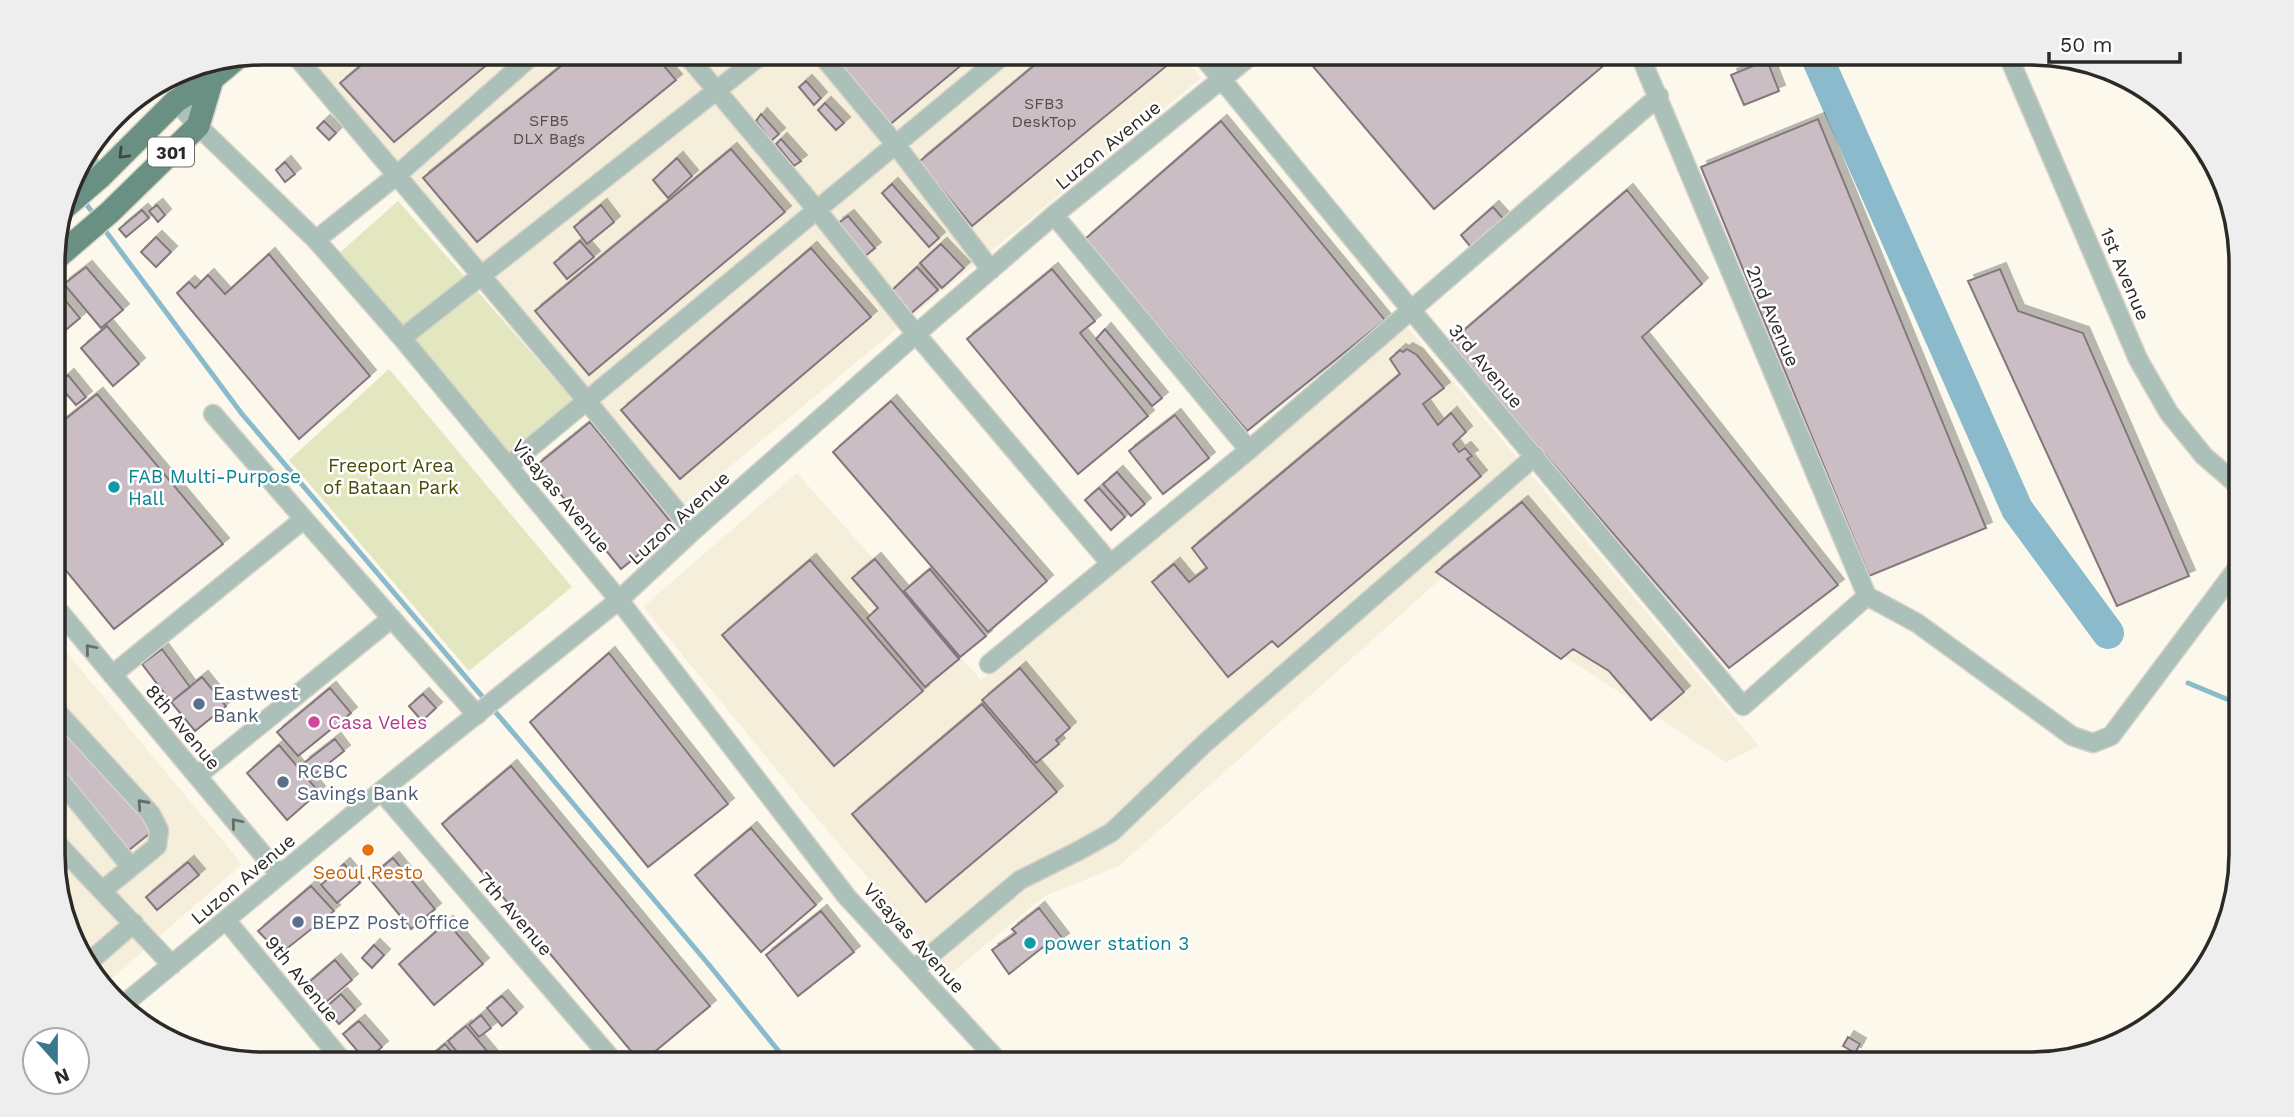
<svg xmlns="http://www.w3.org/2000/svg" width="2294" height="1117" font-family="'Work Sans',sans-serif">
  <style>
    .built { fill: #f5eeda }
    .green { fill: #e2e7bf }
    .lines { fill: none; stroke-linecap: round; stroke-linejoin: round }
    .stream { stroke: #8abacb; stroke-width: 5 }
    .river { stroke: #8abacb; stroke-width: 32 }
    .building { fill: #cabdc4; stroke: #82777d; stroke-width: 2; filter: url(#shadow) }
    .minor-casing { stroke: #d7d3c8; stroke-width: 21 }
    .major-casing { stroke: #d7d3c8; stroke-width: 26 }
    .minor { stroke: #abc0b8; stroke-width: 18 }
    .major { stroke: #6a9083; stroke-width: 23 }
    .oneway { stroke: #3f4942 }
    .oneway2 { stroke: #656e68 }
    .culture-dot { fill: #0f9aa8; stroke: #fff; stroke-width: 2.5 }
    .service-dot { fill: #5c6f8a; stroke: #fff; stroke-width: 2.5 }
    .hotel-dot { fill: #d1479c; stroke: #fff; stroke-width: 2.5 }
    .food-dot { fill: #e8710a; stroke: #fff; stroke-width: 2.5 }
    .labels { text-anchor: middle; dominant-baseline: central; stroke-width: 5; stroke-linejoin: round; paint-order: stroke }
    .number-label { font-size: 16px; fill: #544f4e }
    .shield { fill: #fff; stroke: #6b6a67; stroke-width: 2 }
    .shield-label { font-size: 18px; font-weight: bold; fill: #2c2a26 }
    .street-label { font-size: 19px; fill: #2c2a26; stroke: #fff }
    .park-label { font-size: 19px; fill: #474b04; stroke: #fff }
    .culture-label { font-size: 19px; fill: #0d838f; stroke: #fff; text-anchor: start }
    .service-label { font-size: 19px; fill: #4e5e75; stroke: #fff; text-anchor: start }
    .hotel-label { font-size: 19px; fill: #b23c85; stroke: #fff; text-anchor: start }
    .food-label { font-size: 19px; fill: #c56008; stroke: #fff }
    .rim { fill: none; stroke: #2c2a26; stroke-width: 3.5 }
  </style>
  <defs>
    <filter id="shadow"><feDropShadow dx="6" dy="-6" stdDeviation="0" flood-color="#0004"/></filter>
  </defs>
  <rect width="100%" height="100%" fill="#fcf8ec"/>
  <path class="built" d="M316 53H1180L1201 78 682 506 308 59Z
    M1403 322 1759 746 1726 762 1443 577 1119 866 1045 896 950 974 809 809 643 607 797 473 981 680 1095 579Z
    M54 637 242 864 102 987 96 982 54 883Z"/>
  <path class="green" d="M398 201 573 400 508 455 337 255Z
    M389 369 572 587 469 671 289 460Z"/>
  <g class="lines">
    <path class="stream" d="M83 200 96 217
      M101 225 242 414 538 762 710 966 789 1064
      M2188 683 2241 705"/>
    <path class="river" d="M1815 53 2017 509 2108 633"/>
  </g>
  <path class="building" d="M376 53H501L394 142 340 83Z
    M577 53H653L676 80 477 242 423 178Z
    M845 53H976L888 126 834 62Z
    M1049 53H1161L1170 63 972 226 919 162Z
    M1310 53H1590L1602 67 1434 209 1305 57Z
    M1767 60 1779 91 1744 105 1731 75Z
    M806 81 821 98 814 105 799 87Z
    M825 103 844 123 836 130 818 110Z
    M761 114 779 134 771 141 756 121Z
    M1818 119 1986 528 1869 576 1701 167Z
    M324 121 336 133 329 140 317 128Z
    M1221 121 1385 320 1247 431 1085 239Z
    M2196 137 2206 145 2211 159 2200 162 2193 138Z
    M781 139 801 161 794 166 776 144Z
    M731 149 785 212 589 375 535 311Z
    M677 158 692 176 668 198 653 180Z
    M285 162 295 174 285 182 276 170Z
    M892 184 939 238 929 247 882 193Z
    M1627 190 1702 284 1642 337 1838 585 1729 668 1449 343Z
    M157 205 165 215 158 222 149 211Z
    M601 205 614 222 587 244 574 227Z
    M1493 207 1507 223 1474 251 1461 235Z
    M142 210 149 218 126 237 119 229Z
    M848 216 875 248 864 257 837 224Z
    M156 237 171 252 156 267 141 252Z
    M580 241 594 257 567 279 554 263Z
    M941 244 964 268 942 288 920 263Z
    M811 248 871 317 680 479 621 410Z
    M269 254 370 376 299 439 177 293 189 282 195 288 208 275 225 294Z
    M86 267 123 310 101 328 64 284Z
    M917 267 938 290 909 315 889 293Z
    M1052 269 1095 321 1080 333 1148 416 1078 474 967 339Z
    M2000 269 2018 311 2083 333 2189 576 2117 606 1968 281Z
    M56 289 80 318 55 339 53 336V291Z
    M107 326 139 364 113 386 81 348Z
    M1105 329 1162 398 1152 406 1096 339Z
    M1407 349 1417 355 1444 388 1423 404 1438 425 1451 413 1466 432 1453 444 1459 452 1465 448 1472 456 1467 459 1481 476 1278 647 1272 641 1228 677 1152 582 1174 564 1189 582 1207 568 1192 548 1400 374 1390 359 1400 350 1403 352Z
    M68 375 86 397 76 405 58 384Z
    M97 394 223 544 114 629 54 556 53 429Z
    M891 401 1047 581 988 632 833 452Z
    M1175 415 1209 458 1163 494 1129 451Z
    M590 422 674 526 621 569 537 465Z
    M1117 472 1145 504 1131 516 1103 484Z
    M1099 488 1125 517 1111 530 1085 500Z
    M1522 502 1684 692 1651 720 1609 671 1573 649 1561 659 1436 572Z
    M875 559 959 659 925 687 867 618 878 608 852 578Z
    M810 560 923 691 834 766 722 635Z
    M930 569 986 636 960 657 904 591Z
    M162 649 190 687 171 702 142 664Z
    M609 653 728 804 648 867 530 722Z
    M1020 668 1070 728 1056 740 1059 744 1036 763 982 700Z
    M202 677 226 706 195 731 171 702Z
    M330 688 351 713 298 756 277 732Z
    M423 694 436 708 422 721 409 706Z
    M982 704 1057 792 926 902 852 814Z
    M54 718 154 830 129 850 54 759Z
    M335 739 344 751 314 775 304 763Z
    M279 745 319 792 287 820 247 773Z
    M511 766 710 1006 641 1063 442 824Z
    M751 828 816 905 761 952 695 875Z
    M393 858 435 909 411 929 369 878Z
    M188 862 199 875 157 910 146 897Z
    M344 864 360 883 337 903 321 885Z
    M311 886 334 911 280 954 258 931Z
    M1039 908 1063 939 1047 951 1043 947 1009 974 992 950 1016 933 1012 929Z
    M821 911 854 952 798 996 766 955Z
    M447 922 483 964 434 1005 399 964Z
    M374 945 384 955 372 968 362 958Z
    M335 960 352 980 319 1008 302 988Z
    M341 994 355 1010 339 1024 325 1008Z
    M502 996 517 1013 502 1026 487 1008Z
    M481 1015 491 1028 479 1037 469 1025Z
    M359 1021 382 1047 366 1061 343 1034Z
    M466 1026 498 1064H467L448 1041Z
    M1848 1037 1860 1044 1855 1053 1843 1046Z
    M445 1044 461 1064H421Z"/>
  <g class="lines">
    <g class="minor-casing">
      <path id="minor" d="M299 53 296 56 587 401 693 531
        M685 53 817 210 916 334 1110 563
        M820 53 896 145 991 270
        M1200 53 1412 311 1743 706 1867 596 1917 623 2072 736 2093 743 2111 736 2241 563
        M1639 53 1867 596
        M2007 53 2138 359 2169 413 2204 456 2240 487
        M176 101 198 126 316 240 402 338 619 600 847 897 1001 1064
        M84 157 100 177
        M1054 215 1249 450
        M316 240 397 175 535 53
        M402 338 764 53
        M213 414 304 519
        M508 466 1006 53
        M54 605 280 875
        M989 664 1249 450 1659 96
        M112 675 304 519 477 715
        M54 708 151 814 159 830 157 846 103 890
        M54 773 131 867
        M197 776 392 618
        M381 791 616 1064
        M54 840 172 965
        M226 920 345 1064
        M88 963 134 923
        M914 969 1020 880 1080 850 1112 832 1205 743 1535 456
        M123 1005 381 791 619 600 693 531 916 334 1054 215 1254 53"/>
    </g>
    <g class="major-casing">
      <path id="major" d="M64 208 100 177 176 101 212 79 237 58
        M53 261 110 212 198 126 212 79"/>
    </g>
    <use href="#minor" class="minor"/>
    <use href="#major" class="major"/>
  </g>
  <defs><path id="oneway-chevron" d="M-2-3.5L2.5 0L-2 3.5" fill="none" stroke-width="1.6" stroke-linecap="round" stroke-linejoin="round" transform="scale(1.75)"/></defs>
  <use class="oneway" href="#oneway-chevron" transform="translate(123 154) rotate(135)"/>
  <g class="oneway2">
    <use href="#oneway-chevron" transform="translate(90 649) rotate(-130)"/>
    <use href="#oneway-chevron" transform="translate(142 804) rotate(-132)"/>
    <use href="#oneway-chevron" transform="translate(236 823) rotate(-130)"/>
  </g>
  <g class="culture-dot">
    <circle cx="114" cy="487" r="7"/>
    <circle cx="1030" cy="943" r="7"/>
  </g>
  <g class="service-dot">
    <circle cx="199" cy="704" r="7"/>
    <circle cx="283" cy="782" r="7"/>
    <circle cx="298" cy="922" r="7"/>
  </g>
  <circle class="hotel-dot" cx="314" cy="722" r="7"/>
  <circle class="food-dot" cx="368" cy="850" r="7"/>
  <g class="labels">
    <g class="number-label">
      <text x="1044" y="103">SFB3<tspan x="1044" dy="18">DeskTop</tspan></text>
      <text x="549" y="120">SFB5<tspan x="549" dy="18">DLX Bags</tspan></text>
    </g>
    <rect class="shield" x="148" y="137.5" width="46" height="29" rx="5"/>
    <g class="shield-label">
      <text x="171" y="152">301</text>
    </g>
    <g class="street-label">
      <text transform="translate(1108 145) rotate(-39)">Luzon Avenue</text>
      <text transform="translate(2125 274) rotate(67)">1st Avenue</text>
      <text transform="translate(1773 316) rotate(67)">2nd Avenue</text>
      <text transform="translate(1486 366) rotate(50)">3rd Avenue</text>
      <text transform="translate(561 496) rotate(50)">Visayas Avenue</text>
      <text transform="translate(679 518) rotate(-42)">Luzon Avenue</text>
      <text transform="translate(183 727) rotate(50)">8th Avenue</text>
      <text transform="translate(243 879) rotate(-40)">Luzon Avenue</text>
      <text transform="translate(515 914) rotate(49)">7th Avenue</text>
      <text transform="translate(914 938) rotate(48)">Visayas Avenue</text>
      <text transform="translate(302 979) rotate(51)">9th Avenue</text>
    </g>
    <g class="park-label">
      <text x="391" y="465">Freeport Area<tspan x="391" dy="22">of Bataan Park</tspan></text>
    </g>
    <g class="culture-label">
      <text x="128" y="476">FAB Multi-Purpose<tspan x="128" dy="22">Hall</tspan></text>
      <text x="1044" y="943">power station 3</text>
    </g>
    <g class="service-label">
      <text x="213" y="693">Eastwest<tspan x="213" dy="22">Bank</tspan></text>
      <text x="297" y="771">RCBC<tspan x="297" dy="22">Savings Bank</tspan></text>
      <text x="312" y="922">BEPZ Post Office</text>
    </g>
    <g class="hotel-label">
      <text x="328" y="722">Casa Veles</text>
    </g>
    <g class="food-label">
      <text x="368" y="872">Seoul Resto</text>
    </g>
  </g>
  <path d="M0 0H2294V1117H0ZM263 65H2031A198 198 0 0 1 2229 263V854A198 198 0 0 1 2031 1052H263A198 198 0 0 1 65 854V263A198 198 0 0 1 263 65Z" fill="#eee" fill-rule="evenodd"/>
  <path class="rim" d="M263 65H2031A198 198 0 0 1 2229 263V854A198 198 0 0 1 2031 1052H263A198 198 0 0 1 65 854V263A198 198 0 0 1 263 65Z"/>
  <g transform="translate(56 1061) rotate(159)"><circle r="33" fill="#ffffff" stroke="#abaaa8" stroke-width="2"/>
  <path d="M0-5L12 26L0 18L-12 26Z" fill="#39778c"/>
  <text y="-10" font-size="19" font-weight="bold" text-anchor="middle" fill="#2c2a26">N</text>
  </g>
  <path d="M2049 52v10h131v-10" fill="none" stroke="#2c2a26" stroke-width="3.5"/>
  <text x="2060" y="52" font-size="21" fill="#2c2a26" stroke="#ffffff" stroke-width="5" paint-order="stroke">50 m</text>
</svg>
